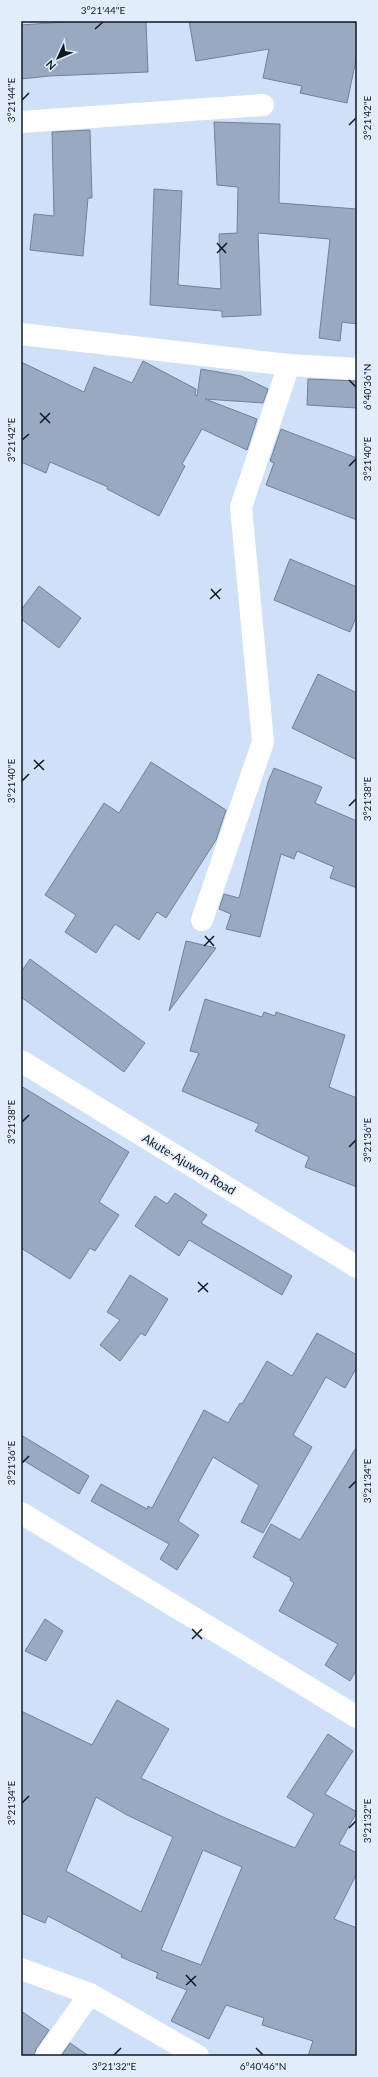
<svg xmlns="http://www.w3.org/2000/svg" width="378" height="2077" font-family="Lato,sans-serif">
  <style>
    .building { fill: #99a9c1; stroke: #718198; fill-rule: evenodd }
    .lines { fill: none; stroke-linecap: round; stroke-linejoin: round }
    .street { stroke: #fff; stroke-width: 22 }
    .secondary { stroke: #fff; stroke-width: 22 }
    .ticks { fill: none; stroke: #121821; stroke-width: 1.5 }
    .labels { text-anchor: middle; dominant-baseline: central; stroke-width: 3.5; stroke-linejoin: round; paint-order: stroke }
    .street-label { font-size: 12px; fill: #121821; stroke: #e2edfc }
    .neatline { fill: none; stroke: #121821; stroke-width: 1.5 }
    .ticks-label { font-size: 10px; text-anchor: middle; fill: #121821 }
  </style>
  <rect width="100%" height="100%" fill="#cfe0f9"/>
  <path class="building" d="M80 21H146L148 72 49 76 21 79V25Z
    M189 21H357V55L347 103 300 93 302 86 263 78 269 49 196 61Z
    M214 122 280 124 279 203 357 209V324L342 322 340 341 319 338 330 239 258 233 261 315 222 317V311L150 305 154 189 182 191 178 285 221 289 219 234 237 233 238 187 217 185Z
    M90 130 92 198H88L83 256 30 250 34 214 54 216 52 132Z
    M143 361 196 389 195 395 197 396 201 369 241 376 268 389 263 403 205 399 257 419 247 450 202 429 182 464 185 466 159 516 107 489 108 487 50 462 46 473 21 462V362L84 392 94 367 132 383Z
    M308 379 357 381V408L307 405Z
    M281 429 357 458V520L266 485 274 463 270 461Z
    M290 559 357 587V615L350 632 274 600Z
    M39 586 81 618 59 648 21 619V610Z
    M318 674 357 693V760L292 728Z
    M151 762 226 810 216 840 166 918 157 912 139 940 115 924 96 953 65 932 76 915 45 895 104 803 119 813Z
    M274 768 322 787 315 803 357 821V888L330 878 334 867 297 851 294 859 281 854 260 937 226 929 231 914 219 909 224 894 239 898 268 782Z
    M186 941 216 948 169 1011Z
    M30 959 145 1043 124 1072 21 997V972Z
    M205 999 262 1017 264 1012 275 1016 276 1012 345 1035 329 1087 357 1098V1187L305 1167 309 1157 255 1131 259 1124 182 1091 199 1053 190 1051Z
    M21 1086 129 1152 99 1202 119 1215 95 1251 90 1248 70 1279 21 1248Z
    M175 1193 207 1215 201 1223 292 1276 282 1295 189 1240 179 1256 135 1226 155 1196 167 1204Z
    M130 1275 168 1299 145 1336 141 1333 120 1361 100 1345 120 1320 107 1312Z
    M317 1333 357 1355V1367L345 1388 326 1377 293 1435 312 1447 263 1533 241 1522 259 1485 213 1457 178 1521 199 1535 177 1570 160 1559 169 1544 91 1501 101 1484 147 1509 148 1506 152 1508 204 1410 228 1423 240 1403 242 1404 267 1361 292 1376Z
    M21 1435 89 1476 79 1494 21 1459Z
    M357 1446V1669L350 1681 325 1665 338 1644 279 1611 294 1583 290 1580 291 1578 253 1557 271 1524 300 1540Z
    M45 1619 63 1631 46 1661 25 1651Z
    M117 1700 169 1729 141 1778 223 1817 295 1848 314 1814 287 1797 328 1734 353 1751 325 1794 357 1812 339 1844 357 1853V1873L334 1919 357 1928V2056H308L313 2041 262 2025 264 2018 226 2005 209 2039 171 2021 187 1990 156 1978 158 1973 121 1957 122 1955 48 1916 45 1923 21 1913V1711L92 1745ZM96 1797 127 1815 173 1837 141 1912 66 1871ZM203 1850 242 1867 201 1965 161 1950Z
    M21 2011 49 2030 36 2049 34 2056H21Z
    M70 2043 89 2056H61Z"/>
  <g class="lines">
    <path class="street" d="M21 122 263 105
      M21 334 289 365 357 369
      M202 920 263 742 241 507 289 365
      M21 1969 90 1994 198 2056
      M46 2056 90 1994"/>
    <path class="secondary" d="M21 1061 357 1267
      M21 1513 357 1717"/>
  </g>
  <path class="ticks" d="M95 29 103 22M22 100 29 93M349 125 356 118M217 243 226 253M217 253 227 243M349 380 356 387M40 413 50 423M40 423 50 413M22 440 29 434M349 466 356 459M211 589 220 599M210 599 221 589M34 760 44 770M34 769 44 760M22 781 29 774M349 806 356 799M205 936 214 946M204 946 214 936M22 1122 29 1115M349 1147 356 1140M198 1282 208 1292M198 1292 208 1283M22 1463 29 1456M349 1488 356 1481M192 1629 202 1639M192 1639 202 1629M22 1803 29 1796M349 1828 356 1821M186 1975 196 1986M186 1985 196 1976M256 2048 263 2055M114 2055 121 2048"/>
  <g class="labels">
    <g class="street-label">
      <text transform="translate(189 1164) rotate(31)">Akute-Ajuwon Road</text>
    </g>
  </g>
  <rect width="378" height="2077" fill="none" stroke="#e2edfc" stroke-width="44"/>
  <g transform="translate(58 58) rotate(226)" stroke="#e2edfc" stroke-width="3" paint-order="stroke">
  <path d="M0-3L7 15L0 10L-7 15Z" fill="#121821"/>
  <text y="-6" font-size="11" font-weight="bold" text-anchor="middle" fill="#121821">N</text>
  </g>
  <rect x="22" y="22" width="334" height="2033" class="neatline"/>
  <g class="ticks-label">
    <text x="103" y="14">3°21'44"E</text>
    <text transform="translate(11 100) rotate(-90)" y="4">3°21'44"E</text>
    <text transform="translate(367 118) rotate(-90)" y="4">3°21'42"E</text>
    <text transform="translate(367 387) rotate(-90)" y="4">6°40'36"N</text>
    <text transform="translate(11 440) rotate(-90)" y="4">3°21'42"E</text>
    <text transform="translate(367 459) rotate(-90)" y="4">3°21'40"E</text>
    <text transform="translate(11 781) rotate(-90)" y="4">3°21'40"E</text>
    <text transform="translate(367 799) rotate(-90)" y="4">3°21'38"E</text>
    <text transform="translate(11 1122) rotate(-90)" y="4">3°21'38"E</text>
    <text transform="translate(367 1140) rotate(-90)" y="4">3°21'36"E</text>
    <text transform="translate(11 1463) rotate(-90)" y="4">3°21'36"E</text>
    <text transform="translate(367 1481) rotate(-90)" y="4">3°21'34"E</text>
    <text transform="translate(11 1803) rotate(-90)" y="4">3°21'34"E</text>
    <text transform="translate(367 1821) rotate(-90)" y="4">3°21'32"E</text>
    <text x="114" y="2070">3°21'32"E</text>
    <text x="263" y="2070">6°40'46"N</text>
  </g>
</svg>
